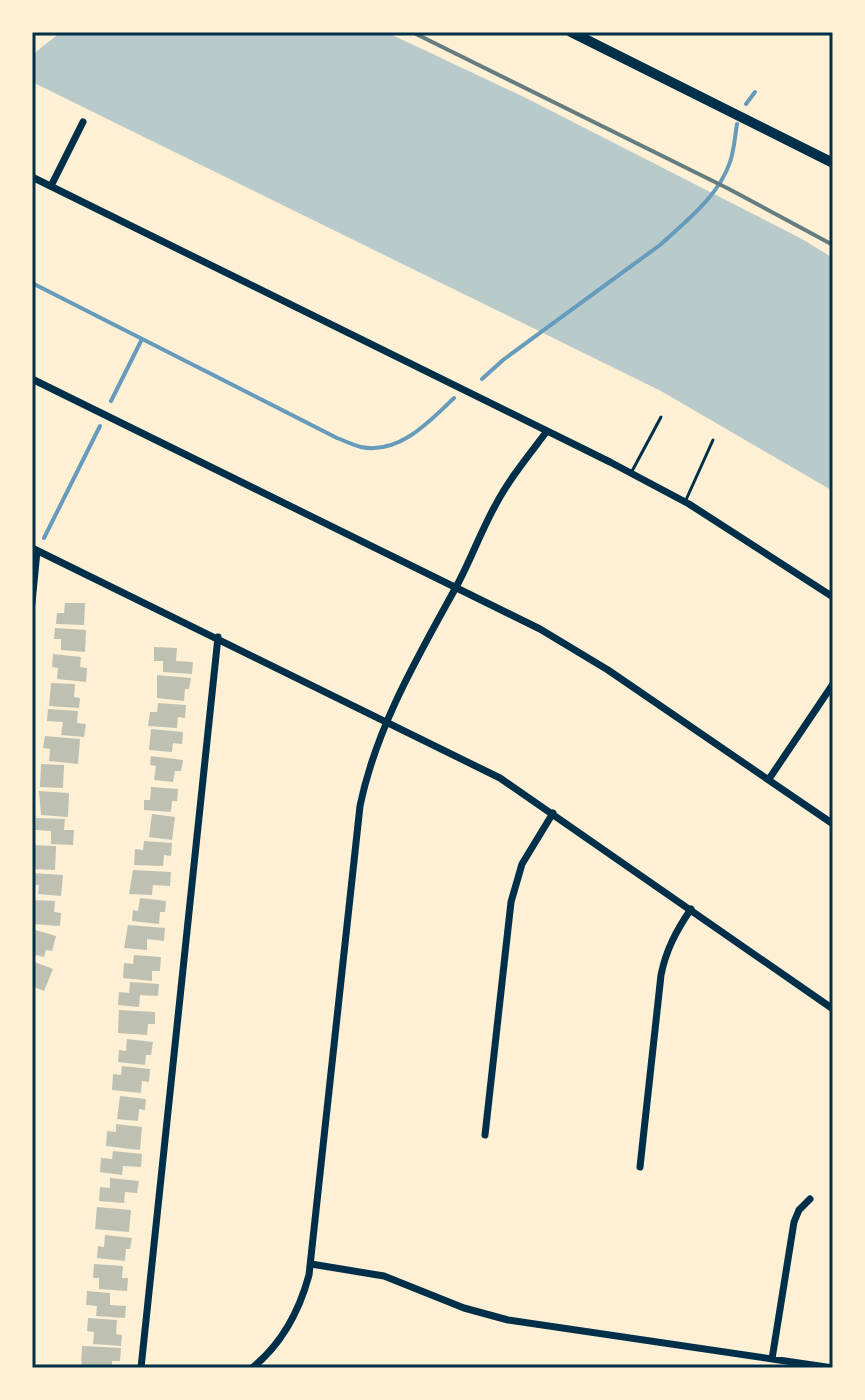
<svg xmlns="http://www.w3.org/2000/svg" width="865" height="1400" font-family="Arial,sans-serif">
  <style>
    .green { fill: #b9caca }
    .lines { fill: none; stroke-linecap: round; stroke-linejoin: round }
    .stream { stroke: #669bbc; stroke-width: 4 }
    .building { fill: #bec0b2 }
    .service { stroke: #003049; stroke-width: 3 }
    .minor { stroke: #003049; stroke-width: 7 }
    .secondary { stroke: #003049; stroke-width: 10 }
    .rail { stroke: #657d81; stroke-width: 4 }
    .neatline { fill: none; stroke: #003049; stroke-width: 3 }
  </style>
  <rect width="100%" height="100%" fill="#fdf0d5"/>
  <path class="green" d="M61 32H386L526 98 802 239 833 258V491L661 391 32 82V55Z"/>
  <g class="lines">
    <path class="stream" d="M746 104 755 92
      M32 283 337 438C345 441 353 445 361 447 399 455 430 421 454 398
      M482 379 503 360 660 245C685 222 719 196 730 162 734 151 735 136 737 124
      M111 401 142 339
      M44 538 100 426"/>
  </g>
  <path class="building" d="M65 603H85L84 625 56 624 57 613H64Z
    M55 628 86 630 85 652 61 650V639H54Z
    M154 647 177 648 176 661 193 662 192 674 163 672V661H154Z
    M53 654 81 657 80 667 87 668 86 682 57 679 58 668 52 667Z
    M157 675 191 678 189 689H185L184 701 157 698Z
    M51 683 75 684 74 697 80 698 79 708 49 706Z
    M158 703 186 705 185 718 178 717 177 728 148 726 150 712H157Z
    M48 709 78 711 77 723 86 724 84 737 61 735 63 722 47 721Z
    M151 729 183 732 182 744 173 743 172 752 149 750Z
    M45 736 80 739 78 764 49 761 50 749 43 748Z
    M151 756 183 760 181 771H175L173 782 154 780 156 766 150 765Z
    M41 764 64 765 63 788 40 787Z
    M151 787 178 789 177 801H172L171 812 144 810V800H150Z
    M39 791 69 793 68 817 41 815Z
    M152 814 175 817 172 840 149 837Z
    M36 818 65 819 64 830H74L73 845 51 844V831L35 830Z
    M144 841 172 843 171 856 164 855 163 866 134 865 135 849 143 850Z
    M32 845 56 846 55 870 32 869Z
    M133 870 171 872 170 886 153 885 152 895 129 894Z
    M32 873 63 875 61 896 38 894 39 885H32Z
    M140 898 166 901 165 912H160L159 924 132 921 133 910 138 911Z
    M32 900 55 901 54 912 61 913 60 926 32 924Z
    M128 925 165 928 164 941 147 939V950L124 948Z
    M32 929 56 936 52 951 46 950 44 957 32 954Z
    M134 955 161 957 160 971H152V981L123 978 124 963 133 964Z
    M32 961 53 969 44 991 32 986Z
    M130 982 159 984 158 996 140 995 139 1007 118 1005 119 992 129 993Z
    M119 1010 155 1012V1024H148L147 1035 118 1033Z
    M127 1039 153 1042 151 1055H146L145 1065 118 1062 119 1050 126 1051Z
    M122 1066 150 1069 149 1082 142 1081 141 1093 112 1090 113 1074 121 1075Z
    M120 1096 146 1099 145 1110 139 1109 138 1121 117 1119Z
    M116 1124 142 1127 140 1150 106 1146 107 1131 116 1132Z
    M113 1151 142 1154 141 1167 123 1166 122 1175 100 1172 101 1158 112 1159Z
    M110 1178 139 1181 137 1193 125 1192 124 1203 99 1201 100 1187 110 1188Z
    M97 1207 131 1210 129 1232 95 1229Z
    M105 1235 132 1238 130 1249H126L125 1261 97 1258 98 1246 104 1247Z
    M94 1264 123 1266 122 1278H128L127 1291 99 1289V1278H93Z
    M87 1291 110 1293V1305L126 1306 125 1318 96 1316 97 1306 86 1305Z
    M88 1318 117 1320 116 1334 122 1335 121 1346 93 1344 94 1332 87 1331Z
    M82 1346 121 1348 120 1361H112V1368H81Z"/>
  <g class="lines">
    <path class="service" d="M631 473 661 417
      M685 502 713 440"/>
    <path class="minor" d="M32 177 610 462 689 504 833 597
      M51 186 83 122
      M32 379 540 629 608 670 833 824
      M32 548 500 778 833 1009
      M32 603 37 551
      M769 779 833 684
      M485 1135 511 902 522 864 553 813
      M640 1167 661 975C666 950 676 931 691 909
      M311 1264 384 1276 464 1308 508 1320 833 1368
      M772 1359 794 1222 799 1210 810 1199
      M141 1368 218 637
      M252 1368C282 1344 299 1312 309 1275L360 806C376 728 417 658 455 589 470 562 480 533 495 506 509 479 529 455 547 431"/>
    <path class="secondary" d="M571 32 833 163"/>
    <path class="rail" d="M412 32 729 189 833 245"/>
  </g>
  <rect width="865" height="1400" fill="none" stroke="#fdf0d5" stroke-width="68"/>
  <rect x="34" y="34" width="797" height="1332" class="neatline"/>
</svg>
